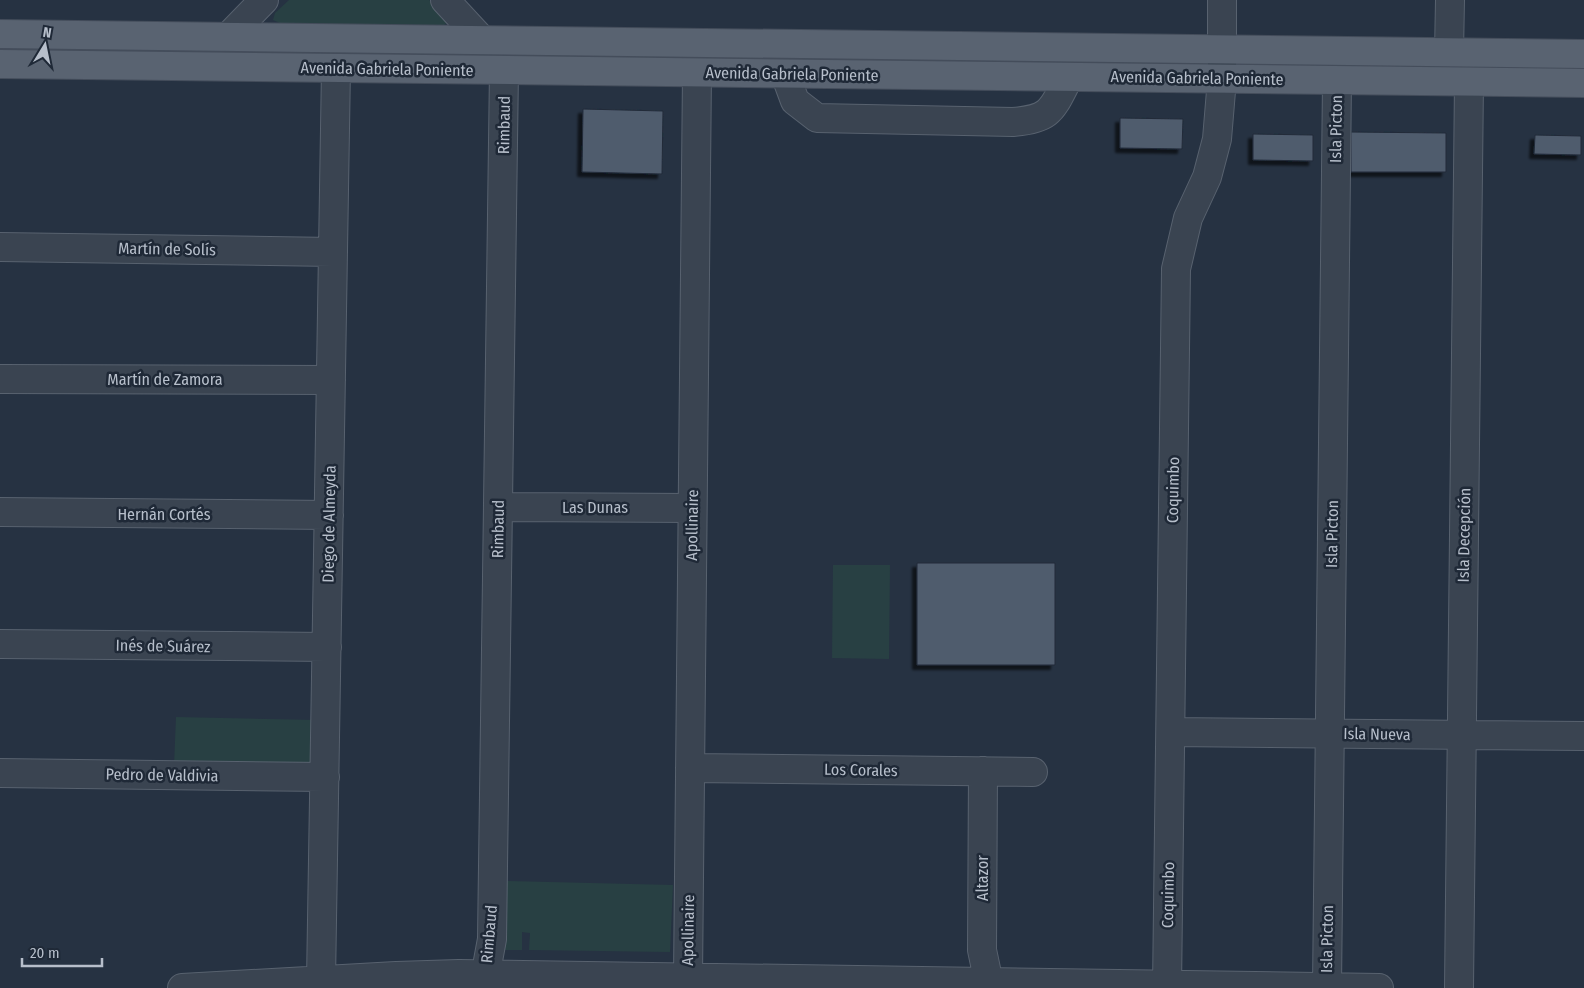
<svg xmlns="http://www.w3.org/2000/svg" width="1584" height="988" font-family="'Fira Sans Condensed',sans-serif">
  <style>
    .green { fill: #284043 }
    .building { fill: #4f5b6d; stroke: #212b39; filter: url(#shadow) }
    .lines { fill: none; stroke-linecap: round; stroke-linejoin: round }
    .minor-casing { stroke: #58626f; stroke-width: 30 }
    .major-casing { stroke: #444d5b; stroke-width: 30 }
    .minor { stroke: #3a4451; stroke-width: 28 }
    .major { stroke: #596371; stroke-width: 28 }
    .labels { text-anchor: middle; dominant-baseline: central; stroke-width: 5; stroke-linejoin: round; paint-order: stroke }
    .street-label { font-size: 16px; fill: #b7bfcb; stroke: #1f2937 }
  </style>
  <defs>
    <filter id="shadow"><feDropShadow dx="-4.5" dy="4.5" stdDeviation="1" flood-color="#0009"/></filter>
  </defs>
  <rect width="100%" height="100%" fill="#263242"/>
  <path class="green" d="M289 0H429L446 15 449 21 444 25 282 24 273 20 275 13Z
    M833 565H890L889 659 832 658Z
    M176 717 316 720 314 769 174 766Z
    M506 881 673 885 670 952 529 950 530 933 522 932V950H504Z"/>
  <path class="building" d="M583 109 663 111 662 174 582 172Z
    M1120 118 1183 119 1182 149 1120 148Z
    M1351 132 1446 133V172H1351Z
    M1253 134 1313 135V161L1253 160Z
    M1535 135 1581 136V155L1534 154Z
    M917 563H1055V665H917Z"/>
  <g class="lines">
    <g class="minor-casing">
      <path id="minor" d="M445 0 482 40
        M228 37 264 0
        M1449 52 1450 0
        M785 74 795 101 817 118 1013 122C1052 119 1052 109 1069 77
        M0 247 333 252
        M0 379 331 380
        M498 507 692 508
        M0 512 329 515
        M0 644 327 647
        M1171 732 1584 736
        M690 768 1033 772
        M983 771 982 950 990 988
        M0 773 325 777
        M688 978 697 73
        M321 981 336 68
        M1327 987 1337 81
        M182 988 396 976 459 974 1379 988
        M483 988 492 939 504 70
        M1167 988 1176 269 1188 218 1207 177 1217 139 1222 79V0
        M1459 988 1469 82"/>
    </g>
    <g class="major-casing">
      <path id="major" d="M0 34 1584 54
        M0 64 1584 83"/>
    </g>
    <use href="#minor" class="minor"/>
    <use href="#major" class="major"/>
  </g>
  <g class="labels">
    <g class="street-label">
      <text transform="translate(387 69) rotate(1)">Avenida Gabriela Poniente</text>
      <text transform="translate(792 74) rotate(1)">Avenida Gabriela Poniente</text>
      <text transform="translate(1197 78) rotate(1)">Avenida Gabriela Poniente</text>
      <text transform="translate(504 125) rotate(-89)">Rimbaud</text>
      <text transform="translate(1336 129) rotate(-89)">Isla Picton</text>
      <text transform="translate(167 249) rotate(1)">Martín de Solís</text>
      <text x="165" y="379">Martín de Zamora</text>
      <text transform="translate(1173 490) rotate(-89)">Coquimbo</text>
      <text x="595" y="507">Las Dunas</text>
      <text x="164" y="514">Hernán Cortés</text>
      <text transform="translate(329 524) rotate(-89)">Diego de Almeyda</text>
      <text transform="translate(692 525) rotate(-89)">Apollinaire</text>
      <text transform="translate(498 529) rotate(-89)">Rimbaud</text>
      <text transform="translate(1332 534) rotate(-89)">Isla Picton</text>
      <text transform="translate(1464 535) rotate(-89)">Isla Decepción</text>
      <text transform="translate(163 646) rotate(1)">Inés de Suárez</text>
      <text transform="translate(1377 734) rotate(1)">Isla Nueva</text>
      <text transform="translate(861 770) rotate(1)">Los Corales</text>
      <text transform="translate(162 775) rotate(1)">Pedro de Valdivia</text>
      <text transform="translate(982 878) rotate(-90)">Altazor</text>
      <text transform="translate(1168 895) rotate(-89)">Coquimbo</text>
      <text transform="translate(688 930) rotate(-89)">Apollinaire</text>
      <text transform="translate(489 934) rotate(-85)">Rimbaud</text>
      <text transform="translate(1327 939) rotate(-89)">Isla Picton</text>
    </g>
  </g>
  <g transform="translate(45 45) rotate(10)" stroke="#1f2937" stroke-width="4" paint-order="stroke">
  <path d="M0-4L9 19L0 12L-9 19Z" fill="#b7bfcb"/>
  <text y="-8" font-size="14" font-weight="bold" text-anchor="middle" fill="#b7bfcb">N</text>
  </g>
  <path d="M22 958v8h80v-8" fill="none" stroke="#b7bfcb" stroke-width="2.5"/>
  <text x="30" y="958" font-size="15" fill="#b7bfcb" stroke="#1f2937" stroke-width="4" paint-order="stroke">20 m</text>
</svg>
